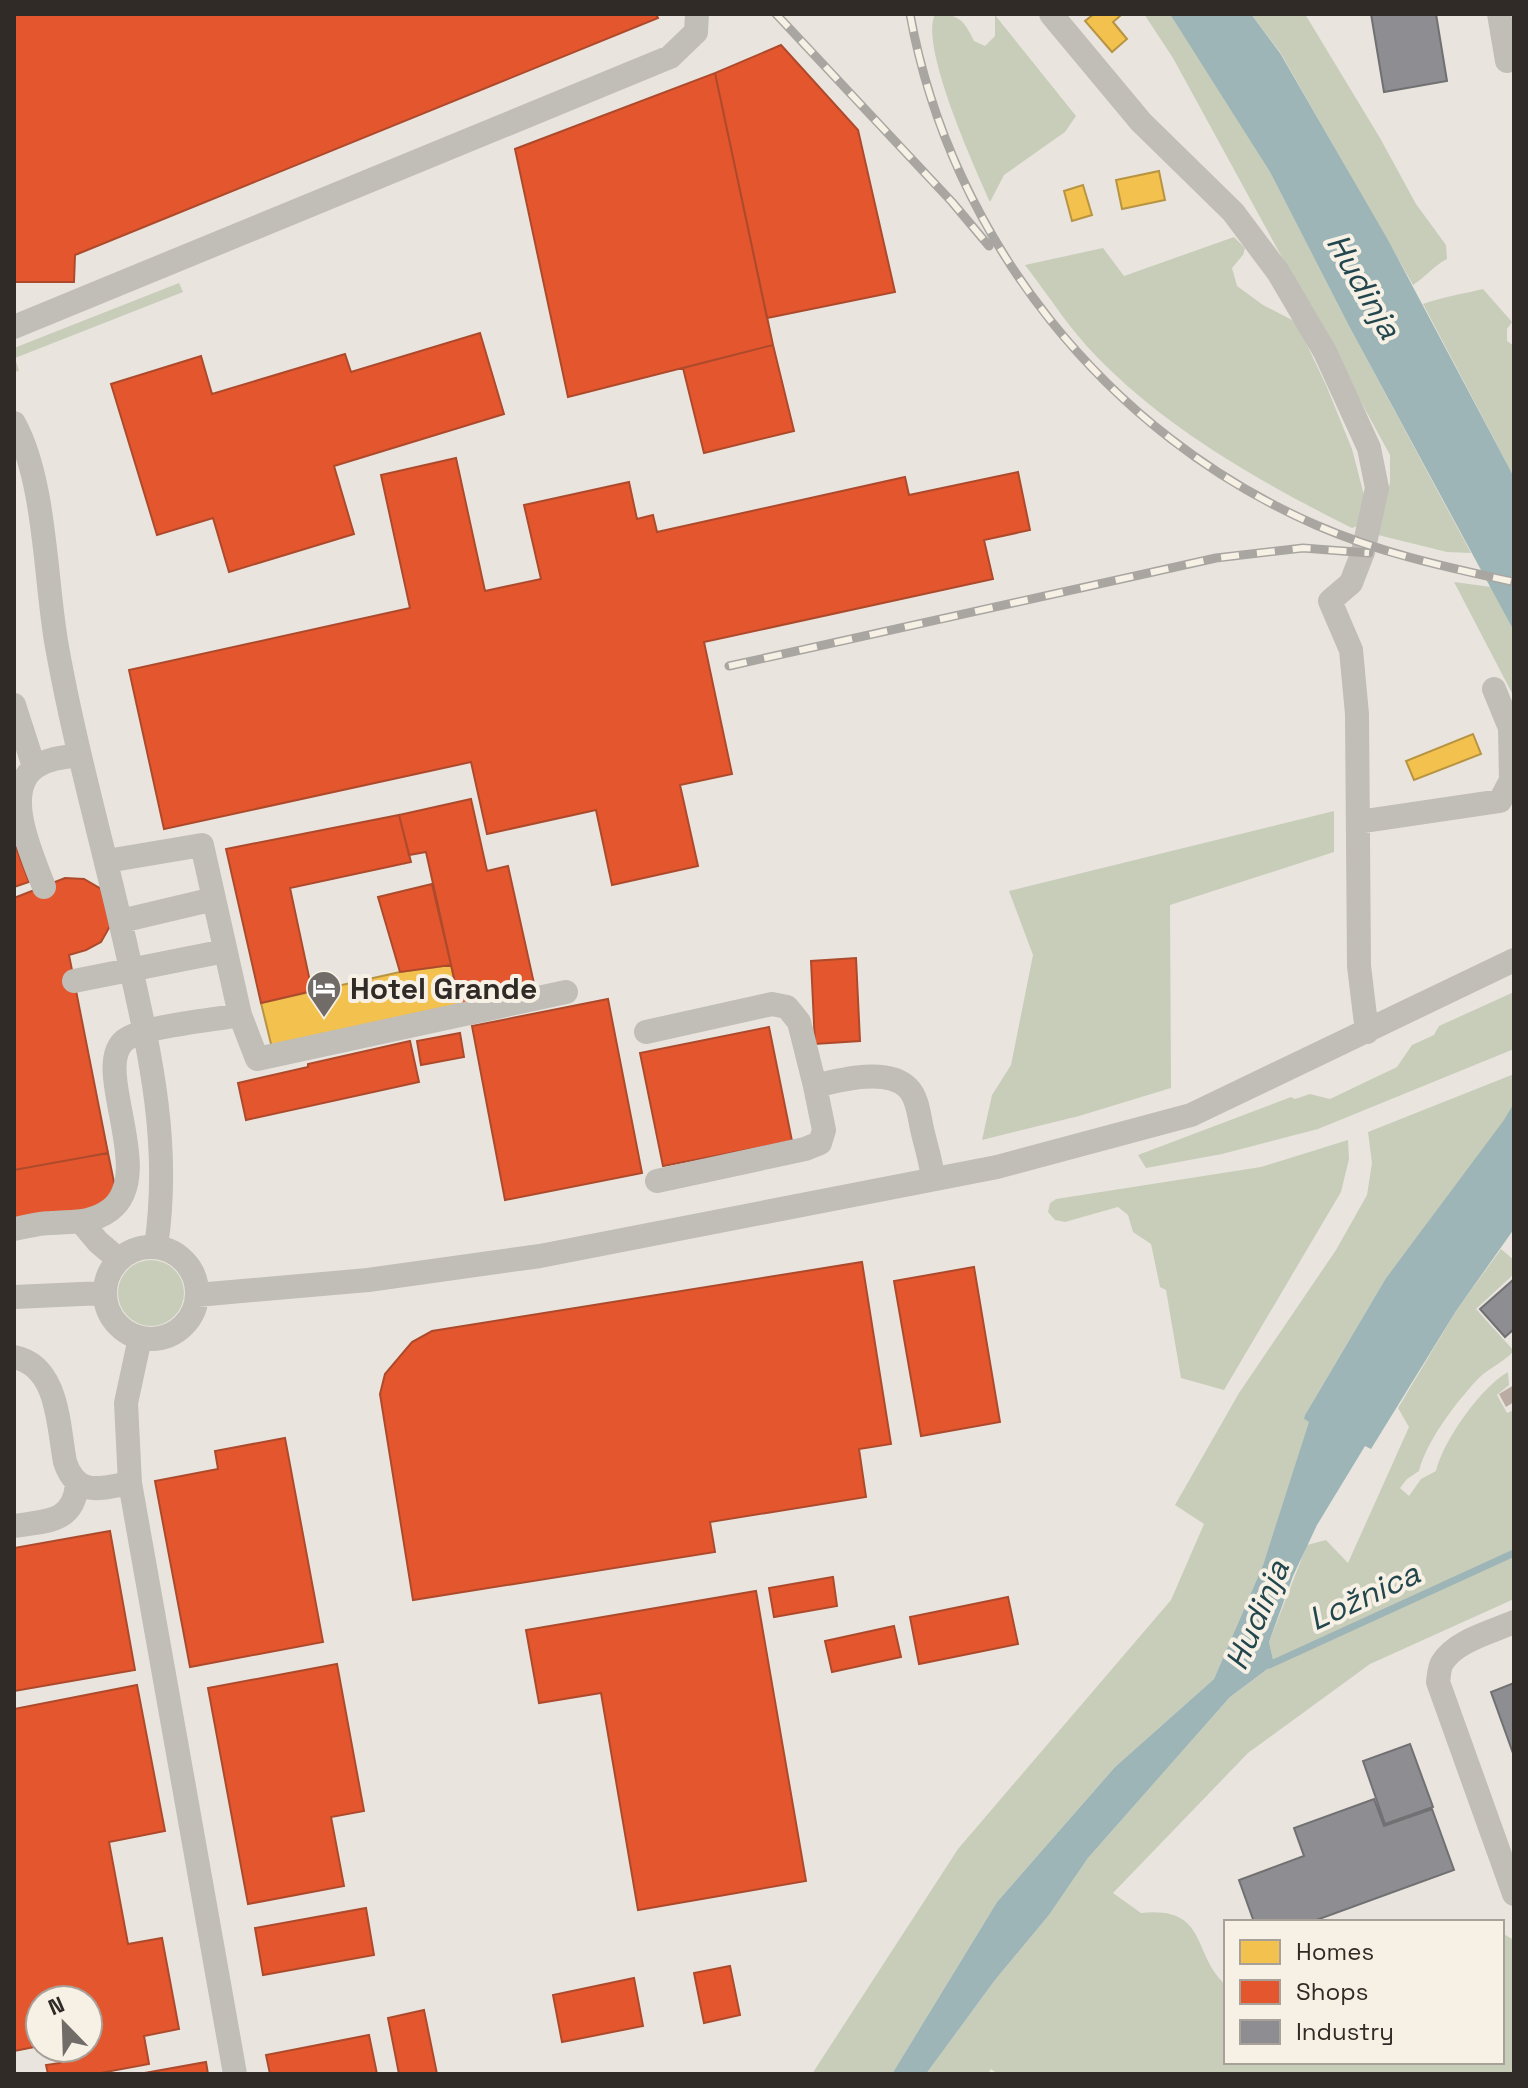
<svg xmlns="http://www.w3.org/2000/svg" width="1528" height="2088" font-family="'Space Grotesk',sans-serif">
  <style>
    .green { fill: #c8cdba }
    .water { fill: #9db5b7 }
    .homes { fill: #f2c14e; stroke: #b89442; stroke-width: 2 }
    .shops { fill: #e4572e; stroke: #ae4a2c; stroke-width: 2 }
    .industry { fill: #8d8d92; stroke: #717072; stroke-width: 2 }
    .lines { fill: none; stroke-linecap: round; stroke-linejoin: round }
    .stream { stroke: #9db5b7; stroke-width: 7 }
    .building { fill: #baaca2 }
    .minor { stroke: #c1bdb7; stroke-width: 24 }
    .rail-casing { stroke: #a9a6a2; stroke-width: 9 }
    .rail { stroke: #f6f0e5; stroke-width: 6; stroke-dasharray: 18; stroke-linecap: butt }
    .labels { text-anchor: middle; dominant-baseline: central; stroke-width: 8; stroke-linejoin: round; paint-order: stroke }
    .poi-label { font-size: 30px; font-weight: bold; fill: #312b27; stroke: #f6f0e5; text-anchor: start }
    .water-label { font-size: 32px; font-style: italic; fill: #22464d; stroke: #f6f0e5 }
  </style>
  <rect width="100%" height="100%" fill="#e9e5de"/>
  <path class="green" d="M935 14C959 14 964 20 974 41L985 46 995 36V15L1076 116 1065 132 1004 175 990 202C975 168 919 46 935 14Z
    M1144 14H1171L1270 172 1349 326 1471 553 1447 552 1374 534 1390 483V455L1173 58Z
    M1251 14H1305L1380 138 1416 204 1446 245 1447 259C1433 266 1426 277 1413 285L1280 52Z
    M1234 237 1245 248 1243 255 1232 268 1237 286 1263 305 1296 322 1326 385 1352 449 1366 503 1360 525 1352 528C1262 483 1168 430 1097 357 1070 330 1049 296 1025 265L1103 248 1124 276Z
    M179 283 183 292 15 358 19 371 14 372V348Z
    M1483 289 1512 322 1507 329V341L1514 346V477L1423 304C1442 297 1463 294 1483 289Z
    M1454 582 1491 587 1514 631V697Z
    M1334 811V852L1170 905 1171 1088 1079 1116 982 1140 992 1095 1011 1065 1033 955 1009 891Z
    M1514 992V1049L1318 1129 1222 1154 1146 1168 1138 1155 1291 1097 1295 1099 1310 1094 1330 1099 1397 1067 1412 1045 1434 1035 1439 1026Z
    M1514 1074V1103L1505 1120 1386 1278 1305 1415 1304 1419 1310 1422 1263 1565 1214 1679 1115 1767 997 1902 892 2074H812L958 1849 1171 1600 1204 1524 1175 1505 1239 1393 1336 1250 1367 1195 1372 1163 1368 1132Z
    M1348 1140 1349 1159 1341 1192 1224 1390 1181 1378 1166 1290 1160 1287 1151 1244 1133 1232 1128 1215 1118 1207 1065 1222 1055 1220 1048 1212 1050 1203 1056 1199 1261 1167Z
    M1501 1249 1514 1260V1274L1476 1309 1514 1351C1503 1363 1486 1369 1475 1382 1455 1404 1426 1442 1419 1471L1407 1479 1400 1488 1409 1496 1421 1479 1436 1471C1443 1441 1481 1387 1508 1372L1509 1385 1497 1395 1507 1413 1514 1410V1599L1370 1664 1248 1753 1113 1893 1141 1913C1209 1906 1191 1954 1226 1985V2062H1502V1933L1514 1940V2074H998L991 2069 988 2074H926L995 1980 1049 1915 1088 1858 1230 1697 1274 1664 1269 1642 1307 1545 1326 1540 1348 1563 1409 1427 1398 1408 1456 1311Z
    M118 1293a33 33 0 1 1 66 0a33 33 0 1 1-66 0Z"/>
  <path class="water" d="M1170 14H1251L1280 53 1388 240 1514 477V631L1349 326 1270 172Z
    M1514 1103V1229L1456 1311 1371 1449 1365 1446 1317 1525 1293 1576 1269 1642 1274 1664 1230 1697 1088 1858 1049 1915 995 1980 926 2074H892L997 1902 1115 1767 1214 1679 1263 1565 1309 1422 1304 1419 1305 1415 1386 1278 1504 1120Z"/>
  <path class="homes" d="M1094 14H1119L1120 16 1113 22 1127 39 1112 52 1085 21Z
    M1159 171 1165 200 1122 209 1116 180Z
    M1083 185 1092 215 1072 221 1064 191Z
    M1473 734 1481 754 1414 780 1406 761Z
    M451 965 461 1012 273 1052 261 1003 400 972Z"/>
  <path class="shops" d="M14 14H656L658 18 75 255 74 282H14Z
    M781 45 858 130 895 292 767 318 715 73Z
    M715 73 773 345 568 397 515 149Z
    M480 333 504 414 334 466 354 534 229 572 213 518 157 535 111 384 201 356 212 394 345 354 351 372Z
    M773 345 794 431 704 453 683 368Z
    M456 458 485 591 541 579 524 505 629 482 637 519 653 515 657 532 905 477 909 495 1018 472 1030 530 984 540 993 579 704 642 732 774 680 785 698 866 612 885 596 810 487 834 471 762 164 829 129 670 410 608 381 475Z
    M471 799 487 871 508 866 535 988 460 1005 426 852 409 855 399 815Z
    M399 815 411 862 290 888 312 991 261 1003 226 849Z
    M14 842 29 882 14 887Z
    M65 878 84 879 101 889 110 926 101 942 86 950 69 955 108 1153 14 1170V898Z
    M432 884 451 965 400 972 378 897Z
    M856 958 860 1041 815 1044 811 961Z
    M608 999 642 1173 505 1200 472 1026Z
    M769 1027 792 1141 663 1166 640 1053Z
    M460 1033 464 1057 421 1065 417 1041Z
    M410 1041 419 1082 246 1120 238 1083 308 1067V1064Z
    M108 1153 115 1187 104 1207 14 1223V1170Z
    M862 1262 891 1444 859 1449 866 1497 710 1522 715 1552 413 1600 380 1394 385 1374 412 1342 432 1331Z
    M974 1267 1000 1422 921 1436 894 1281Z
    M285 1438 323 1642 190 1667 155 1481 218 1469 215 1451Z
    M110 1531 135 1670 14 1691V1548Z
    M833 1577 837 1606 774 1617 769 1588Z
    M756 1591 806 1881 638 1910 601 1693 539 1703 526 1630Z
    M1008 1597 1018 1644 919 1664 910 1617Z
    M894 1626 901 1657 832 1672 825 1641Z
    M337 1664 364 1811 331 1817 344 1886 248 1904 208 1688Z
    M137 1685 165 1831 109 1842 128 1944 162 1938 179 2029 144 2036 149 2064 95 2074H48L46 2065 60 2063 58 2048H88V2000H40V2046L14 2051V1709Z
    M366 1908 374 1955 263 1975 255 1928Z
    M730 1966 740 2015 704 2023 694 1973Z
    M634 1978 643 2026 562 2042 553 1995Z
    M424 2010 437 2074H399L388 2018Z
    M369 2035 377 2074H270L266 2055Z
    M206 2062 208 2074H139Z"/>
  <path class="industry" d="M1371 14H1436L1447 81 1384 92Z
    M1513 1280 1514 1329 1505 1337 1480 1309Z
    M1514 1683V1756L1491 1692Z
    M1410 1744 1433 1807 1385 1824 1363 1761Z
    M1374 1799 1384 1826 1432 1809 1454 1870 1311 1922H1254L1239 1880 1304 1856 1294 1828Z"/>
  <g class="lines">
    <path class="stream" d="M1269 1665 1514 1553"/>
  </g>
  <path class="building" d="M1514 1385V1402L1506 1407 1499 1394Z"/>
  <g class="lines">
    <path class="minor" d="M1051 14 1141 122 1233 212 1278 272 1325 352 1369 448 1377 488 1363 552 1351 583 1330 601 1351 650 1357 714 1359 966 1367 1032
      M1499 14 1507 61
      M14 327 670 57 696 32 697 14
      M14 423C46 481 45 580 57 647 76 753 106 855 129 960 151 1057 171 1147 156 1246
      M14 705 34 767
      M1358 822 1500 801 1511 780 1510 728 1494 689
      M107 861 202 845 240 1015 257 1059 566 992
      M44 887C33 857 0 789 37 766 50 758 65 757 79 755
      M121 921 214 899
      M74 981 225 951
      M646 1032 772 1004 787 1007 799 1022 815 1086
      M657 1181 805 1149 820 1143 824 1130 815 1086C839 1080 888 1067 908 1088 918 1098 919 1116 922 1129 926 1147 931 1160 933 1179
      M82 1223 98 1242 118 1259
      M14 1229C26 1227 38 1223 51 1223 72 1221 91 1224 110 1210 158 1174 90 1067 125 1040 144 1026 214 1020 240 1015
      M105 1293a46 46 0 1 1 92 0a46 46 0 1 1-92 0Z
      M197 1295 368 1280 540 1256 997 1167 1191 1115 1514 960
      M14 1297 104 1293
      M140 1338 126 1403 130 1483 235 2074
      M14 1357C59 1366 58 1426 65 1462 77 1498 101 1488 130 1483
      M14 1526C46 1521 74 1523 77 1484
      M1514 1622C1491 1632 1455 1641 1442 1663 1439 1668 1439 1677 1438 1682L1514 1894"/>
    <g class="rail-casing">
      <path id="rail" d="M776 14 952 202 989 246
        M910 14C951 239 1107 434 1316 525 1380 553 1446 567 1514 582
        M729 666 1216 558 1303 548 1369 553"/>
    </g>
    <use href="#rail" class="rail"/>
  </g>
  <defs>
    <g id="hotel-pin" transform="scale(1.8)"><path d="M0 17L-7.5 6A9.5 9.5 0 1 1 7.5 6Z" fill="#716c67" stroke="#f6f0e5"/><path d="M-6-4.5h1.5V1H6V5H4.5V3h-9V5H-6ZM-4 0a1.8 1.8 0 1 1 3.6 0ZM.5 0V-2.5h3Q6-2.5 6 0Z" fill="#fff"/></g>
  </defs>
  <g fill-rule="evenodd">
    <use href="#hotel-pin" x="324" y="988"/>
  </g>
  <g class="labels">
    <g class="poi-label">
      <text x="350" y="988">Hotel Grande</text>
    </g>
    <g class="water-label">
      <text transform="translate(1364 286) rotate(60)">Hudinja</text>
      <text transform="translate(1364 1596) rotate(-25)">Ložnica</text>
      <text transform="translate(1257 1615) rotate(-67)">Hudinja</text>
    </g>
  </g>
  <rect width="1528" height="2088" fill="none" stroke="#312b27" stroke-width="32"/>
  <rect x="1224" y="1920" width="280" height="144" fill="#f6f0e5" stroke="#a7a199" stroke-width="2"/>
  <rect x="1240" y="1940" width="40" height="24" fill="#f2c14e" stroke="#a7a199" stroke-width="2"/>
  <text x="1296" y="1960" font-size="24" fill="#312b27">Homes</text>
  <rect x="1240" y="1980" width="40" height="24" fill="#e4572e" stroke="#a7a199" stroke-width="2"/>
  <text x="1296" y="2000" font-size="24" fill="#312b27">Shops</text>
  <rect x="1240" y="2020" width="40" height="24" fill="#8d8d92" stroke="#a7a199" stroke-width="2"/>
  <text x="1296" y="2040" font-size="24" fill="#312b27">Industry</text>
  <g transform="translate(64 2024) rotate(337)"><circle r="38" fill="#f6f0e5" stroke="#a7a199" stroke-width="2"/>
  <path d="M0-6L14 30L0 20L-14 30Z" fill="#716c67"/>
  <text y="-12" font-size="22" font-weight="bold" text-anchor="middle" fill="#312b27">N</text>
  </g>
</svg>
